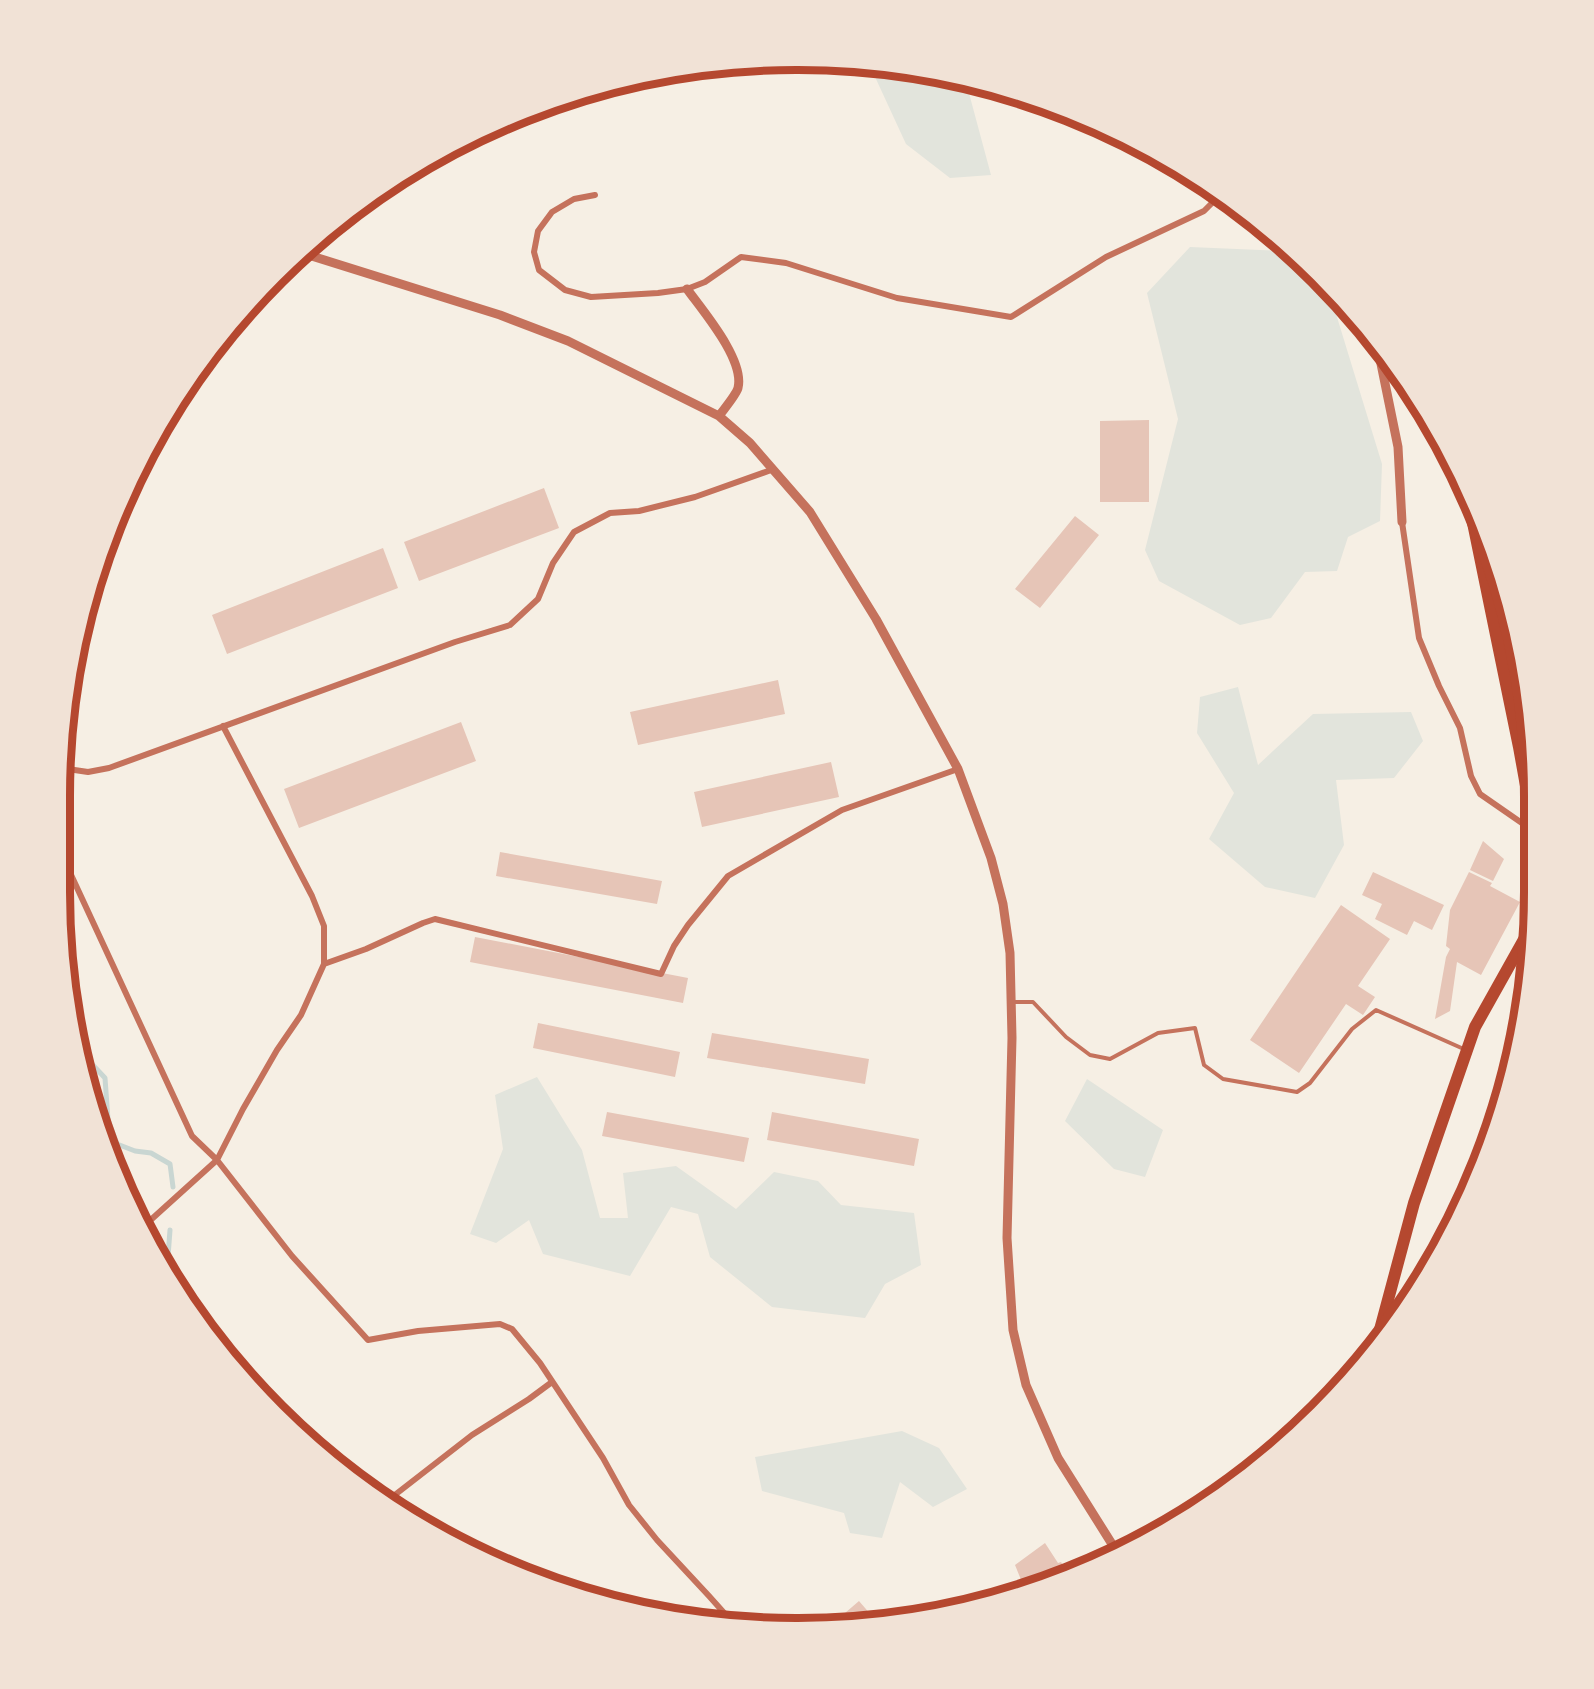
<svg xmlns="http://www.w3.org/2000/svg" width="1594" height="1689" font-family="'Fira Sans',sans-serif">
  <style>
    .green { fill: #e2e4dc }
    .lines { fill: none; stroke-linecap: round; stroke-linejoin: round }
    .stream { stroke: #c9d6d2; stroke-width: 5 }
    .building { fill: #e6c5b7 }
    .service { stroke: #c5725c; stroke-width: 4 }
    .minor { stroke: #c5725c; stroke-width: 6 }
    .tertiary { stroke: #c5725c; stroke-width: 9 }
    .primary { stroke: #b5482f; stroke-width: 12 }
    .motorway { stroke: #b5482f; stroke-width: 14 }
    .rim { fill: none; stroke: #b5482f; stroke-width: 8 }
  </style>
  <rect width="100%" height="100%" fill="#f6efe4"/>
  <path class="green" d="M870 66 966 82 991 175 950 178 906 144Z
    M1190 247 1287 251 1329 291 1382 464 1380 521 1348 537 1337 571 1305 572 1271 618 1240 625 1159 581 1145 550 1178 419 1147 293Z
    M1238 687 1258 765 1313 714 1411 712 1423 741 1394 778 1336 780 1344 845 1315 898 1265 887 1209 839 1234 793 1197 733 1200 697Z
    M537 1077 582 1150 600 1218H628L623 1173 676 1166 736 1209 774 1172 818 1181 841 1205 914 1213 921 1265 885 1284 865 1318 772 1307 710 1257 698 1214 671 1207 630 1276 543 1254 529 1220 496 1243 470 1234 503 1149 495 1095Z
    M1087 1079 1163 1130 1145 1177 1114 1169 1065 1121Z
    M902 1431 939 1448 967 1489 933 1507 900 1482 882 1538 850 1533 844 1513 762 1491 755 1457Z"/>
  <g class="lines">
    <path class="stream" d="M81 1060 90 1062 105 1078 108 1120 117 1144 135 1151 151 1153 170 1164 173 1187
      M167 1270 170 1230"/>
  </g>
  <path class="building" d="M1149 420V502H1100V421Z
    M544 488 559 528 419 581 404 542Z
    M1075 516 1099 535 1040 608 1015 589Z
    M383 548 398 588 227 654 212 615Z
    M778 680 785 714 638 745 630 712Z
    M461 722 476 761 299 828 284 789Z
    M831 762 839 797 702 827 694 792Z
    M1483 841 1504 859 1493 881 1470 870Z
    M500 852 662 881 657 904 496 876Z
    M1373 872 1444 905 1432 930 1414 921 1407 935 1375 919 1382 904 1362 895Z
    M1469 872 1492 883 1490 886 1520 902 1481 975 1457 962 1450 1011 1435 1019 1446 957 1450 949 1446 946 1450 910Z
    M1341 905 1390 939 1358 986 1375 997 1363 1015 1346 1004 1299 1073 1250 1040Z
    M475 937 688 978 683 1003 470 962Z
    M538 1023 680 1052 675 1077 533 1048Z
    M712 1033 869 1059 865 1084 707 1058Z
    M607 1112 749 1138 744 1162 602 1136Z
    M772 1112 919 1139 914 1166 767 1140Z
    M1045 1543 1058 1563 1061 1562 1069 1574 1034 1590 1026 1592 1015 1565Z
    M859 1601 878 1623 831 1625Z"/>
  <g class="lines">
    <path class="service" d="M1013 1002H1033L1066 1037 1090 1055 1110 1059 1158 1033 1195 1028 1204 1065 1223 1079 1297 1092 1310 1083 1352 1029 1376 1010 1466 1050"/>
    <path class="minor" d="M595 195 574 199 552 212 538 231 534 252 539 270 565 290 591 297 658 293 687 289 705 282 741 257 786 263 897 298 1011 317 1106 257 1204 211 1219 196
      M1402 522 1419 638 1439 686 1460 728 1471 776 1480 794 1532 830
      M61 768 88 772 109 768 455 642 510 625 538 599 553 563 574 532 610 513 639 511 695 497 774 469
      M60 851 192 1136 217 1160 292 1256 368 1340 418 1331 500 1324 512 1329 540 1363 603 1458 629 1505 657 1540 709 1596 734 1624
      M324 964 366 949 423 923 435 919 661 974 674 946 688 925 728 876 842 810 958 769
      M144 1226 217 1160 243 1109 277 1050 301 1015 324 964V926L312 896 223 726
      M387 1501 472 1435 529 1399 552 1382"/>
    <path class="tertiary" d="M302 253 500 315 568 341 719 416 750 443 810 512 876 619 958 769 991 858 1003 904 1010 953 1012 1038 1007 1238 1013 1330 1026 1385 1058 1458 1117 1552
      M687 289C703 311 745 360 738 388 736 395 724 409 719 416
      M1378 349 1398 447 1402 522"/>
    <path class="primary" d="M1378 1337 1414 1203 1475 1027 1531 927"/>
    <path class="motorway" d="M1471 508 1520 747 1531 808"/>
  </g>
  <path d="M0 0H1594V1689H0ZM796 70H798A726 726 0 0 1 1524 796V892A726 726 0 0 1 798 1618H796A726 726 0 0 1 70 892V796A726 726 0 0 1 796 70Z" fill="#f1e2d6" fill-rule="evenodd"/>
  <path class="rim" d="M796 70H798A726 726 0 0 1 1524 796V892A726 726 0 0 1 798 1618H796A726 726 0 0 1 70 892V796A726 726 0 0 1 796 70Z"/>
</svg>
